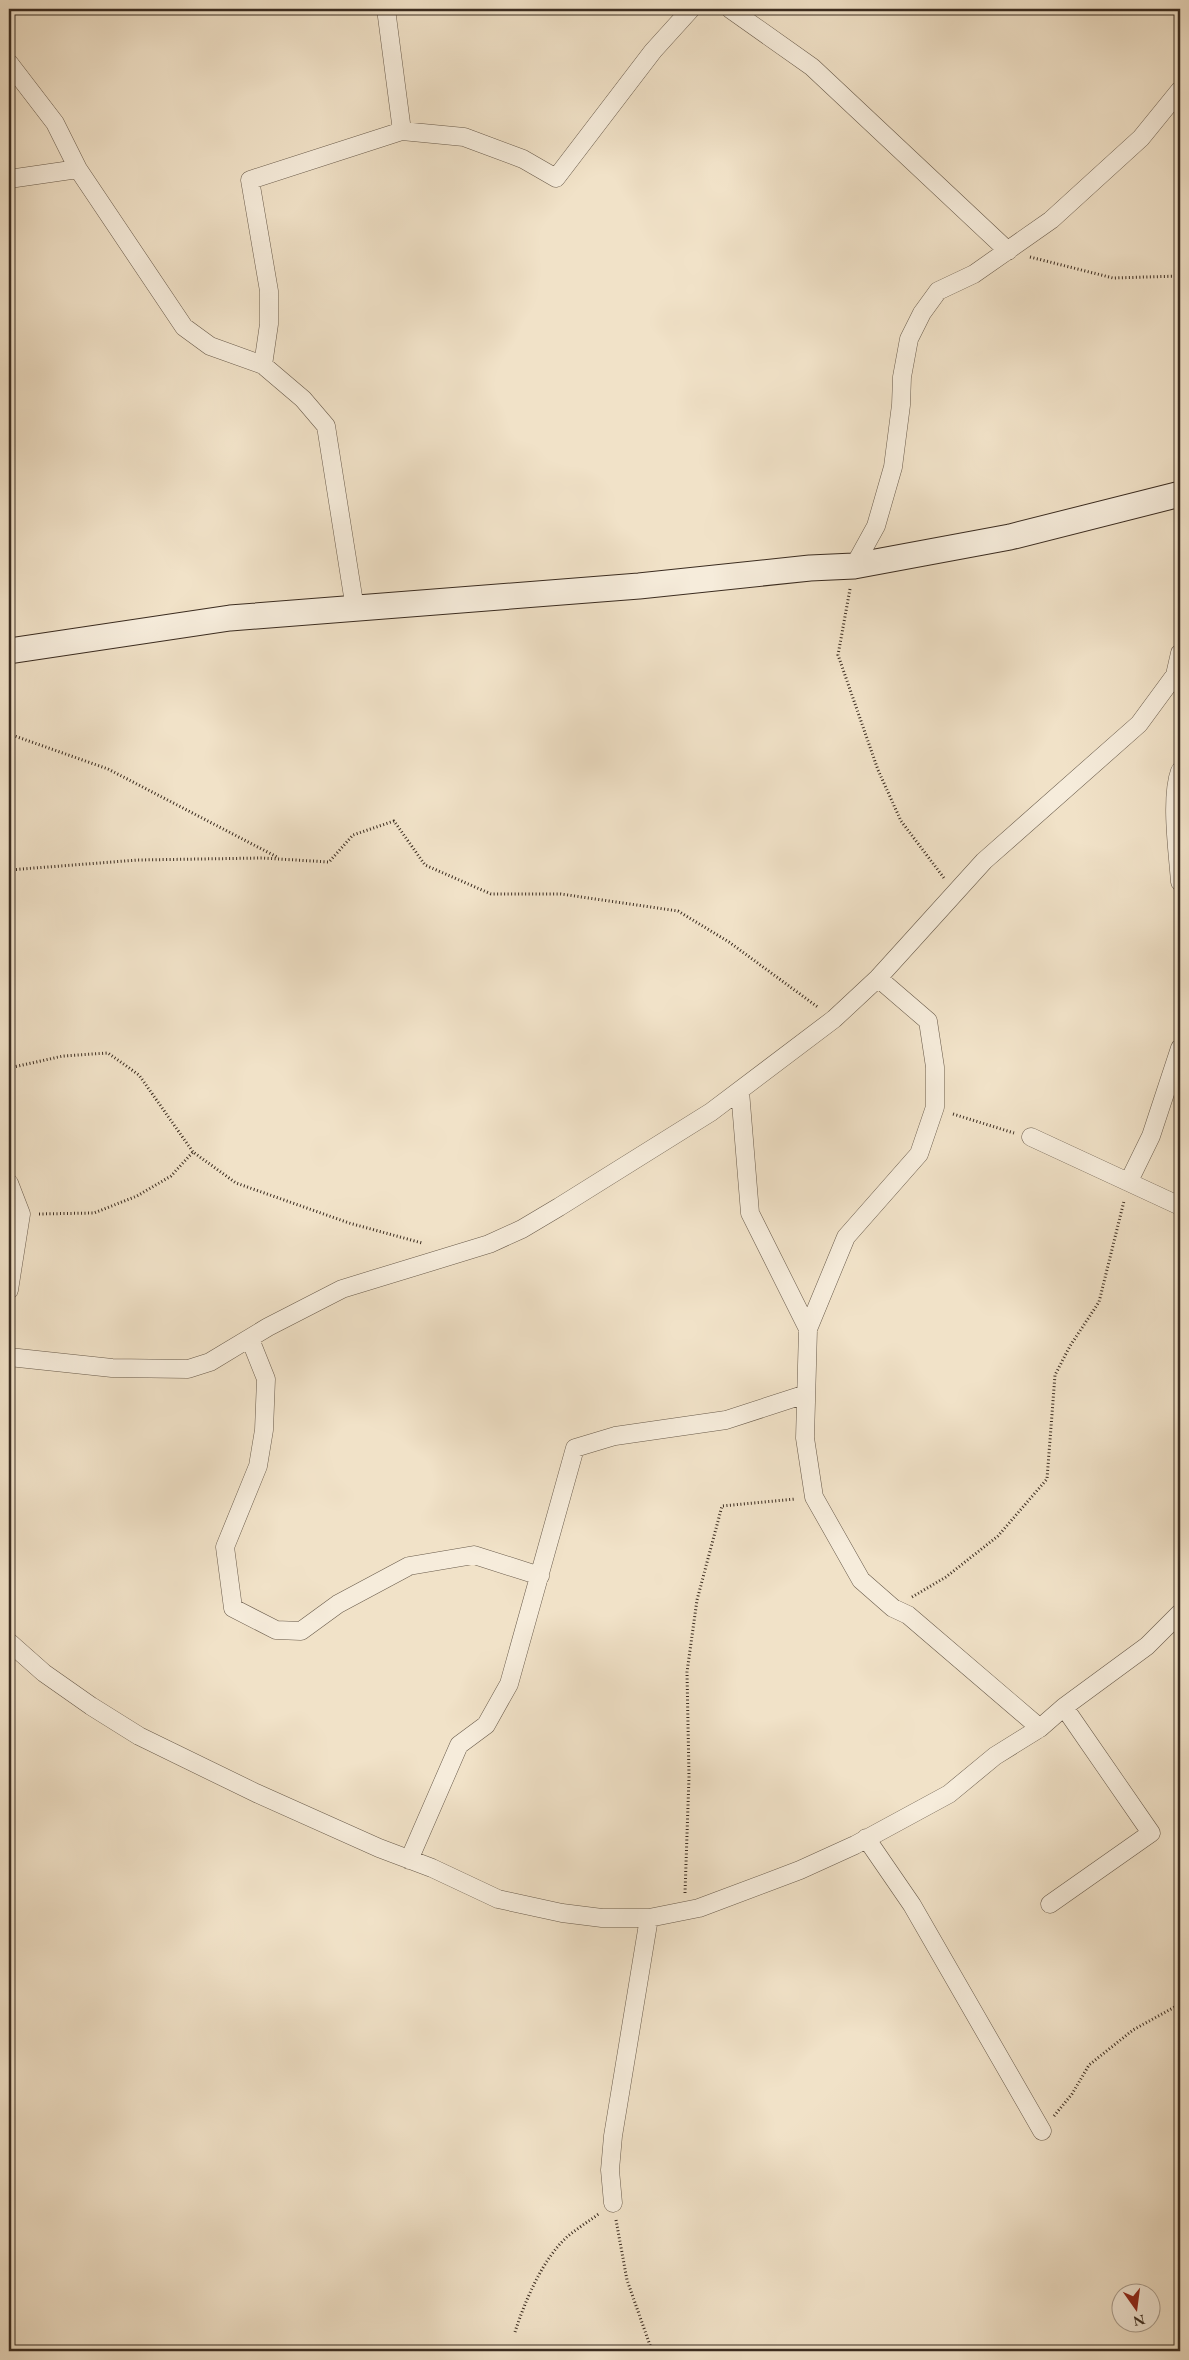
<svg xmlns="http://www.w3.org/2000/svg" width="1189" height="2360" font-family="'EB Garamond',serif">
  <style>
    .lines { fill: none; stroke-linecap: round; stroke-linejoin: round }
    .minor-casing { stroke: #685a4a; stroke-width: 19 }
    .secondary-casing { stroke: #3b2c20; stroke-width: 27 }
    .path { stroke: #3b2c20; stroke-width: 3; stroke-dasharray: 1 2.5; stroke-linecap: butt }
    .minor { stroke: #f6ecdb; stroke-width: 18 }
    .secondary { stroke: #f6ecdb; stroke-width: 25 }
  </style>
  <rect width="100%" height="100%" fill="#f1e2c8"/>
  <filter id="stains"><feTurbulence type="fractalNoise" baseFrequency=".004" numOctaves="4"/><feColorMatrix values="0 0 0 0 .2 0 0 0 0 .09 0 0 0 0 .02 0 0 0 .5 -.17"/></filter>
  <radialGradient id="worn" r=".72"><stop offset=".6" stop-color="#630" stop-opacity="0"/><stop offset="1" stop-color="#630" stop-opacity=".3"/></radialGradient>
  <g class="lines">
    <g class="minor-casing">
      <path id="minor" d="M386 9 402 131
        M730 9 812 67 1008 251
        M9 63 55 123 78 169 184 327 210 346 263 365 303 399 326 426 355 609
        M9 179 78 169
        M263 365 269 324V291L250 180 402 131 464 137 523 159 556 178 653 51 691 9
        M854 566 876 526 893 467 901 405 902 377 909 339 922 313 938 291 974 274 1051 220 1141 138 1180 90
        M1180 771C1170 798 1178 853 1180 882
        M878 978 928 1021 935 1067V1107L919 1154 846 1237 808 1329 805 1438 814 1497 861 1580 893 1608 908 1615 1040 1728
        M740 1091 750 1213 808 1329
        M1031 1137 1180 1206
        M1129 1181 1151 1136 1180 1048
        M9 1183 21 1214 9 1290
        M250 1339 266 1379 264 1430 258 1466 225 1547 233 1608 276 1630 301 1631 338 1604 409 1566 474 1555 540 1576
        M9 1357 112 1368 188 1369 210 1362 268 1327 342 1289 489 1244 522 1229 559 1207 711 1112 834 1019 878 978 984 861 1139 724 1175 675 1180 653
        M9 1642 44 1673 91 1706 139 1736 256 1793 379 1848 432 1868 498 1899 562 1913 602 1918H649L699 1908 800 1870 855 1845 949 1794 995 1756 1040 1728 1064 1707 1147 1646 1180 1613
        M866 1838 912 1905 1042 2131
        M409 1860 459 1745 486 1725 509 1684 575 1448 615 1436 726 1420 806 1394
        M1050 1904 1151 1833 1064 1707
        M613 2203 610 2170 613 2136 649 1918"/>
    </g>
    <g class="secondary-casing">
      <path id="secondary" d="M9 651 230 618 639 586 810 568 854 566 1010 537 1180 494"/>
    </g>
    <path class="path" d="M1030 257 1113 278 1180 276
      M850 589 838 655 878 770 901 821 944 878
      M9 734 108 769 277 857
      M9 870 138 860 262 858 329 862 353 835 394 821 425 865 491 894H561L678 911 729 942 819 1008
      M9 1068 63 1056 108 1053 139 1075 193 1152
      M953 1114 1014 1133
      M39 1214 94 1213 137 1196 171 1176 193 1152 236 1183 349 1223 422 1243
      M912 1597 946 1577 998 1536 1047 1479 1055 1375 1070 1346 1099 1302 1124 1201
      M685 1893 689 1777 687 1672 697 1600 722 1506 795 1499
      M1054 2116 1072 2094 1089 2065 1133 2030 1180 2004
      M616 2220 627 2280 652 2351
      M515 2332C525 2301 543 2258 568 2236 578 2228 589 2221 600 2213"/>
    <use href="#minor" class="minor"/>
    <use href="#secondary" class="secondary"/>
  </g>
  <rect width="1189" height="2360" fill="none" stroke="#f1e2c8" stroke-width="30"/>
  <rect x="10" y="10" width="1169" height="2340" fill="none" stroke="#3b2c20" stroke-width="2.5"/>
  <rect x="15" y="15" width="1159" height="2330" fill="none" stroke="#3b2c20"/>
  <g transform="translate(1136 2308) rotate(166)"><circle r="24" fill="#f6ecdb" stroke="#ab9f90"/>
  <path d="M0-4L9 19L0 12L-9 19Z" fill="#8f2418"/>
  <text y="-8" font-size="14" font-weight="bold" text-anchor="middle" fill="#3b2c20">N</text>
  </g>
  <rect width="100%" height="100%" filter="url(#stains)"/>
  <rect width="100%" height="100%" fill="url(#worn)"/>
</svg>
